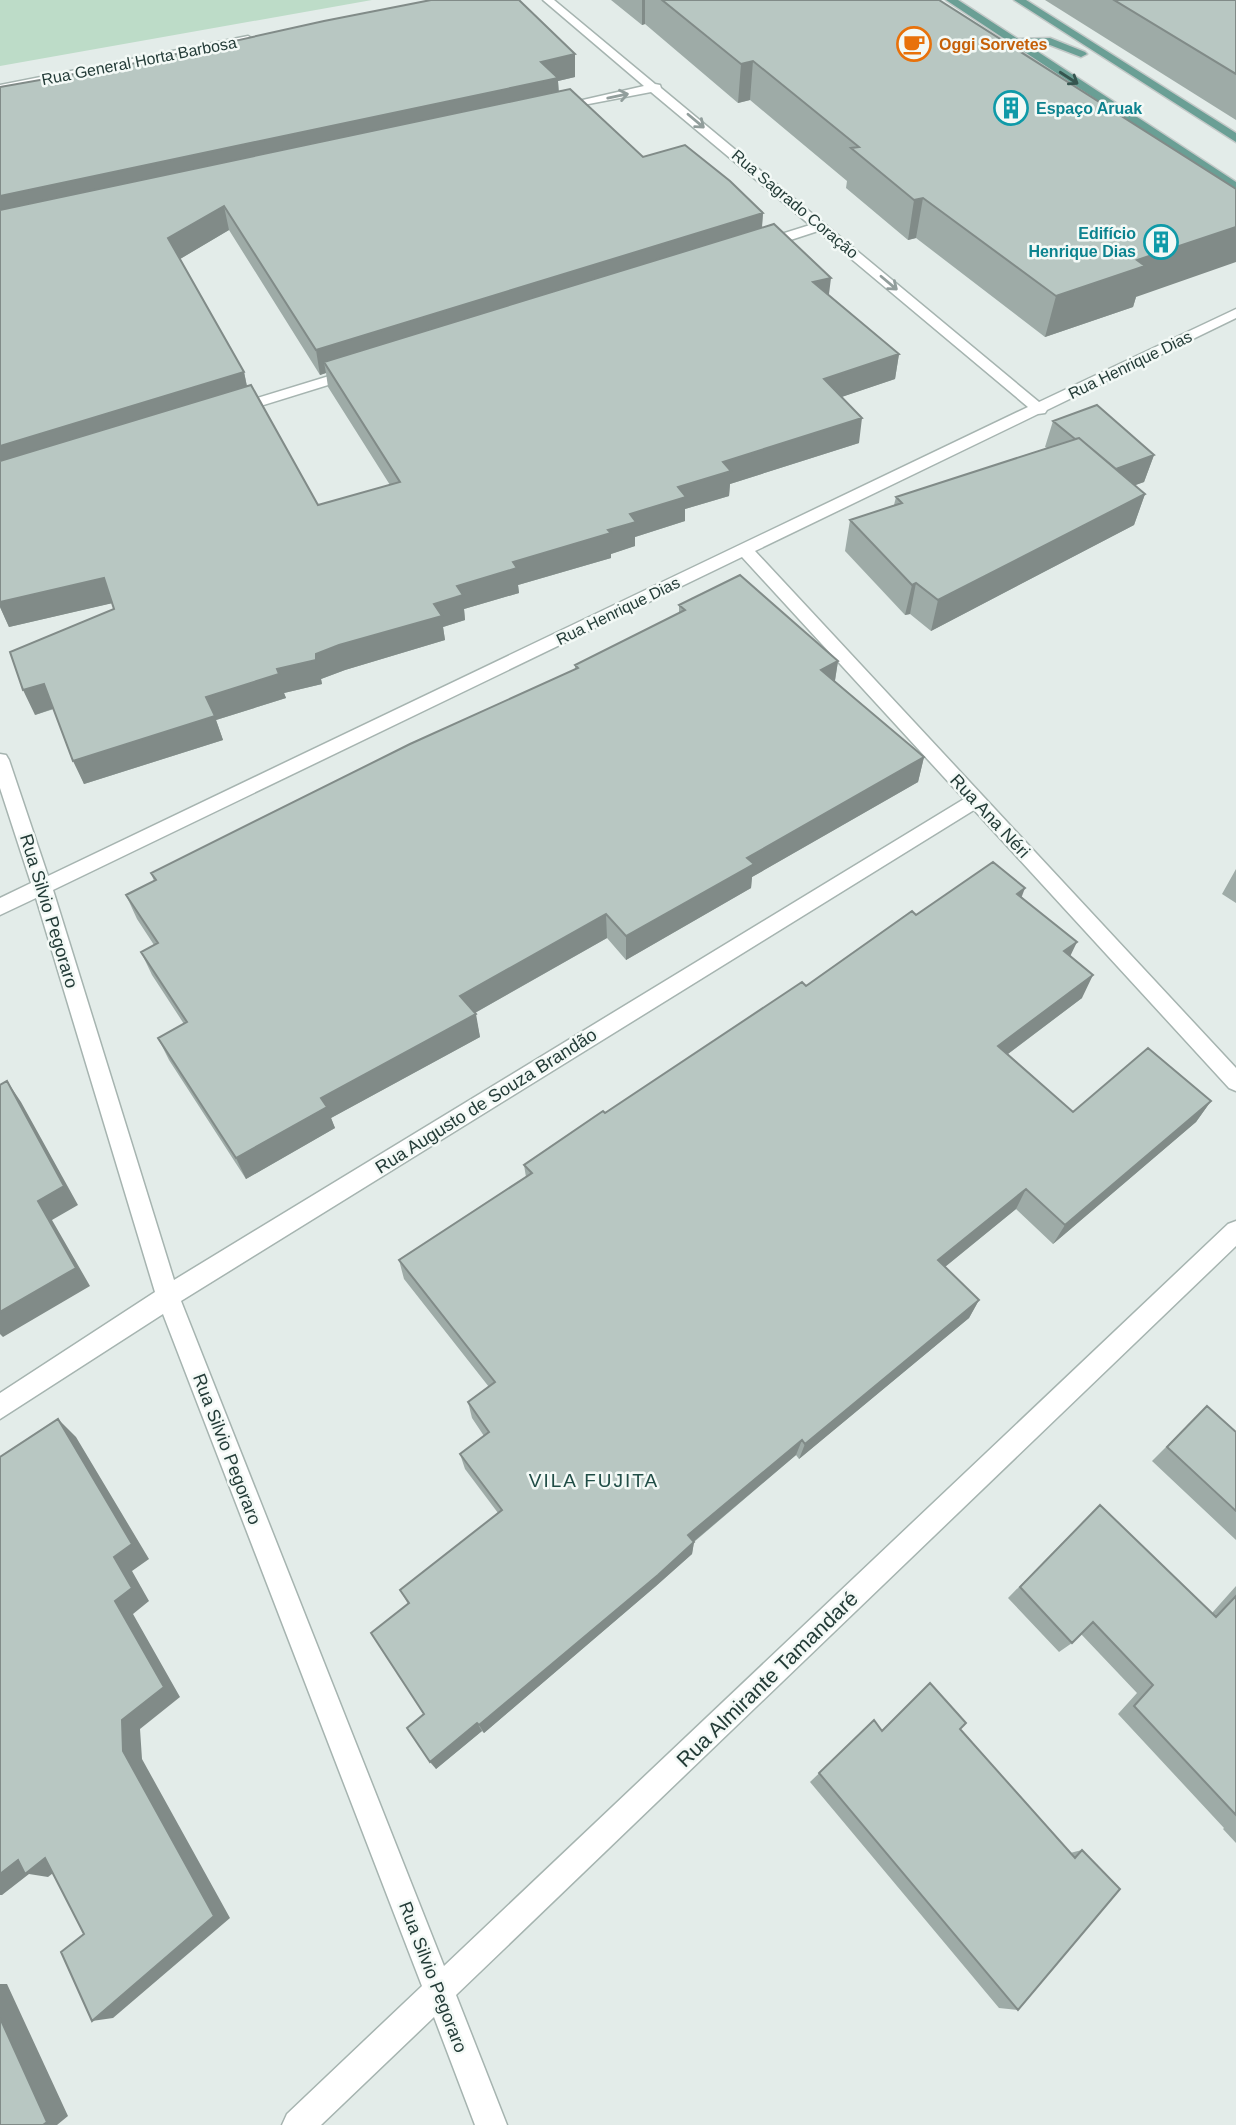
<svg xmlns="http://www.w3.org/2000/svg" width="1236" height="2125" font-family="Arial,sans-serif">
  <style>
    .green { fill: #bddcc8 }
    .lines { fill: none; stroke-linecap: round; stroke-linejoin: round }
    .minor-casing { stroke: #a6b4b0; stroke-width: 3 }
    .major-casing { stroke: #c2c8c7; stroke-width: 3 }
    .minor { fill: #fff; fill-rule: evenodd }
    .major { fill: #6a9f95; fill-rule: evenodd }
    .wall { fill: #9eaba7; fill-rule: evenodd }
    .shaded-wall { fill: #818b88 }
    .building { fill: #b8c7c2; stroke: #818b88; stroke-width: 2 }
    .oneway { stroke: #36554f }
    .oneway2 { stroke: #929e9c }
    .labels { text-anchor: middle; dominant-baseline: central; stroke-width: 5; stroke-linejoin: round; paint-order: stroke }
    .far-food-label { font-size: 16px; font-weight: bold; fill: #c56008; stroke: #f3f9f6; text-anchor: start }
    .far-street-label { font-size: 16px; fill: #243c38; stroke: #f3f9f6 }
    .far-culture-label { font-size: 16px; font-weight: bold; fill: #0d838f; stroke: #f3f9f6; text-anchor: start }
    .street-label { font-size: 18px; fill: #243c38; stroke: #f3f9f6 }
    .neighbourhood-label { font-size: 19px; letter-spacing: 2px; fill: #204d46; stroke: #f3f9f6 }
    .near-street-label { font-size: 21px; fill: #243c38; stroke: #f3f9f6 }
  </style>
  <rect width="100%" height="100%" fill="#e3ece9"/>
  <path class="green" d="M0 0H372L0 66Z"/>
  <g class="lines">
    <g class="minor-casing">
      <path id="minor" d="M543 0H554L655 84 660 85 661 88 1039 402 1236 309V318L1047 410 1045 413 1038 414 755 551 1236 1068V1091L1229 1088 974 810 181 1301 444 1966 1228 1224 1236 1221V1246L456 1995 507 2125H475L434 2017 321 2125H282L287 2114 422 1986 163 1314 0 1419V1393L155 1292 36 898 0 915V898L31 883 0 788V754L6 755 9 760 48 876 1028 407 818 231 766 248H756V242L810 225 651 92 552 111V107L644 86ZM742 557 964 799 174 1280 53 890Z
        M248 36 253 39 252 41 0 91V85Z
        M352 369 359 373 357 376 238 413H228L226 410 228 407Z"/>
    </g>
    <g class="major-casing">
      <path id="major" d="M946 0H958L1018 39 1050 38 1085 52 1087 54 1081 57 1050 45 1026 44 1236 182V192Z
        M1014 0H1026L1236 133V142Z"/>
    </g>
    <use href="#minor" class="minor"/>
    <use href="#major" class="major"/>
  </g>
  <path class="wall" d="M611 0H939L1136 297 1133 307 1045 337 916 238 908 240 846 188 847 181 750 100 738 103 645 24 642 25Z
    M1045 0H1236V120Z
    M575 54V77L558 81 559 91 643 157 763 213 762 228 828 295 899 354 895 379 841 397 859 443 730 484 729 496 685 509V521L635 537V546L611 554V558L518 585 519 593 464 609 465 620 443 627 445 640 345 670 321 679 322 684 284 693 286 698 216 720 223 740 84 784 54 709 35 715 114 609 112 603 9 627 0 607V87ZM229 230 320 375 326 373 328 387 390 485 318 505 247 386 244 372 180 259Z
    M1053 421 1154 455 1144 482 1135 485 1145 494 1134 525 931 631 910 614 905 615 845 551 850 520 894 505 896 497 1047 448 1045 447Z
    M679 605 838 661 835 681 924 757 918 782 752 877 751 888 626 960 607 938 475 1013 480 1037 331 1118 335 1128 246 1179 169 1060 158 1038 184 1024 152 975 141 952 154 945 137 919 126 895 154 881 151 873 575 669V665L679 613Z
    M1236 869V903L1222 894Z
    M1022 897 1070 956 1082 998 1008 1054 1073 1112 1211 1101 1196 1122 1053 1244 1016 1209 945 1267 979 1300 969 1318 799 1459 796 1455 694 1542 692 1554 656 1586 484 1733 482 1731 436 1769 424 1714 408 1604 400 1590 498 1513 465 1469 460 1454 484 1436 472 1418 468 1402 489 1387 404 1279 399 1260 526 1177 524 1165 806 986 916 915Z
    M1207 1406 1236 1432V1540L1152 1461Z
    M1087 1518 1212 1613 1236 1586V1843L1223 1829 1224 1828 1118 1714 1137 1693 1081 1634 1072 1643 1059 1652 1008 1598Z
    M930 1683 960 1729 1070 1853 1082 1850 1018 2010 999 2008 810 1782 874 1720 882 1730Z"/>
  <path class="shaded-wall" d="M642 0H645V24L642 25Z
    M575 54V77L558 81 559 102 0 222V196Z
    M753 61 750 100 738 103 741 64Z
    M923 198 916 238 908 240 914 200Z
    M224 206 229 230 175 262 168 238Z
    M763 213 761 237 324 362 326 373 320 375 316 350Z
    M1236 227V262L1136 297 1133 307 1045 337 1056 296 1137 260Z
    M831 278 828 302 813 282Z
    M899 354 895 379 821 404 824 379Z
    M244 372 249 397 0 474V446Z
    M862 418 859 443 730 484 729 496 685 509V521L635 537V546L611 554V558L518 585 519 593 464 609 465 620 443 627 445 640 345 670 321 679 322 684 284 693 286 698 216 720 223 740 84 784 73 761 206 697 316 654 434 604 457 586 513 562 608 530 630 514 723 462Z
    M1154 455 1144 482 1103 497 1111 470Z
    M1145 494 1134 525 931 631 938 600Z
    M104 578 113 603 9 627 0 607V602Z
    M916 583 910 614 905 615 912 585Z
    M838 661 834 686 821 670Z
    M44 684 55 708 35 715 23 690Z
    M924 757 918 782 752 877 751 888 626 960V936L747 858Z
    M1025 888 1016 912 1017 894Z
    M606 914 607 938 464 1019 460 996Z
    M1077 942 1066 965 1064 951Z
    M1093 975 1082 998 989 1068 998 1046Z
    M476 1014 480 1037 331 1118 335 1128 246 1179 236 1158 321 1098Z
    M7 1081 21 1102 78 1205 52 1220 90 1286 3 1337 0 1334V1312L38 1201Z
    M1211 1101 1196 1122 1053 1244 1065 1225Z
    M1026 1189 1016 1209 930 1279 938 1260Z
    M979 1300 969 1318 799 1459 805 1444Z
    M58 1419 76 1437 149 1559 132 1571 149 1601 133 1614 180 1697 140 1729 142 1759 230 1918 113 2018 92 2021 123 1751 115 1601 114 1557Z
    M802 1440 796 1455 686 1548 688 1535Z
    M694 1542 692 1554 656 1586 484 1733 479 1725Z
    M477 1723 482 1731 436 1769 430 1762Z
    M45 1858 67 1862 48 1877 29 1874 2 1895H0V1874L18 1860Z
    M0 1984H7L68 2116 57 2125H43L0 2018Z"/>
  <path class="building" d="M431 0H519L575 54 541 62 558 78 0 196V87L131 64 324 21Z
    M662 0H939L1236 189V227L1137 260 1145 266 1056 296 923 198 914 200 851 148 859 147 753 61 741 64Z
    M1114 0H1236V74Z
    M570 89 643 157 685 145 730 181 763 213 316 350 224 206 168 238 244 372 0 446V210Z
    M774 224 831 278 813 282 899 354 824 379 862 418 723 462 731 471 678 487 686 497 630 514 636 522 608 530 611 533 513 562 517 568 457 586 463 595 434 604 442 616 339 645 316 654V660L277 669 279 674 206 697 215 716 73 761 44 684 23 690 10 652 114 609 104 578 0 602V461L251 385 318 505 400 482 324 362Z
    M1097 405 1154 455 1116 469 1079 438 1075 439 1053 421Z
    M1079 438 1145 494 938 600 916 583 912 585 850 520 902 503 896 497Z
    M740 575 838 661 821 670 924 757 747 858 754 864 626 936 606 914 460 996 476 1014 321 1098 327 1107 236 1158 158 1038 187 1022 141 952 158 943 126 895 156 880 151 873 410 744 578 668 575 665 685 610 679 605Z
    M993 862 1025 888 1017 894 1077 942 1064 951 1093 975 998 1046 1073 1112 1148 1048 1211 1101 1065 1225 1026 1189 938 1260 979 1300 805 1444 802 1440 688 1535 694 1542 658 1575 479 1725 477 1723 430 1762 407 1728 424 1714 371 1633 409 1603 400 1590 502 1510 460 1454 489 1432 468 1402 495 1382 399 1260 532 1173 524 1165 603 1111 605 1113 802 982 806 986 912 911 916 915Z
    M7 1081 64 1186 38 1201 76 1268 0 1312V1085Z
    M1207 1406 1236 1432V1511L1167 1447Z
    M58 1419 132 1544 114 1557 132 1588 115 1601 164 1687 122 1720 123 1751 214 1916 92 2021 61 1952 84 1934 45 1858 25 1874 18 1860 0 1874V1457Z
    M1100 1505 1216 1617 1236 1596V1815L1134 1706 1153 1685 1093 1622 1072 1643 1020 1587Z
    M930 1683 966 1723 960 1729 1075 1858 1082 1850 1120 1889 1018 2010 819 1773 874 1720 882 1731Z
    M0 2018 47 2122 43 2125H0Z"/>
  <defs><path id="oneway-shaft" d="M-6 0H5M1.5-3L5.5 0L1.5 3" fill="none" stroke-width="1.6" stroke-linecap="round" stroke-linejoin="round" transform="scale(1.75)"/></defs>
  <use class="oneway" href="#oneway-shaft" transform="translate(1069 78) rotate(33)"/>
  <g class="oneway2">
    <use href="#oneway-shaft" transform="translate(618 96) rotate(-12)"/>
    <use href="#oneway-shaft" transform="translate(696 121) rotate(40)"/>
    <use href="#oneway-shaft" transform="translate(889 283) rotate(40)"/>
  </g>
  <defs>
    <g id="cafe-ring" transform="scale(1.75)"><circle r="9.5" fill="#f3f9f6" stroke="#e8710a" stroke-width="1.5"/><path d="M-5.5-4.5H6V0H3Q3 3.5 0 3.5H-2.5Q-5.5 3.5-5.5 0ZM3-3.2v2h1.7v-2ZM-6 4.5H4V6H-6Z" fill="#e8710a"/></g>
    <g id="building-ring" transform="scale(1.75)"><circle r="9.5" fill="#f3f9f6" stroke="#0f9aa8" stroke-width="1.5"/><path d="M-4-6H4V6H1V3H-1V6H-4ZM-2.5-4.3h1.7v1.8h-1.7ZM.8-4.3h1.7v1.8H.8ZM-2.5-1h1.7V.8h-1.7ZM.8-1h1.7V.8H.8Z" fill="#0f9aa8"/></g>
  </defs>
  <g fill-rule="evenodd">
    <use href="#cafe-ring" x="914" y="44"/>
    <use href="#building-ring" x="1011" y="108"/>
    <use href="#building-ring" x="1161" y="242"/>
  </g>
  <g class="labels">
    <g class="far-food-label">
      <text x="939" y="44">Oggi Sorvetes</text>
    </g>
    <g class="far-street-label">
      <text transform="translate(139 61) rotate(-11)">Rua General Horta Barbosa</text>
      <text transform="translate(795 204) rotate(40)">Rua Sagrado Coração</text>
      <text transform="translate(1130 365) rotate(-26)">Rua Henrique Dias</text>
      <text transform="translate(618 611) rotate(-26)">Rua Henrique Dias</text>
    </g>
    <g class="far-culture-label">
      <text x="1036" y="108">Espaço Aruak</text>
      <text x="1136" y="233" text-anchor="end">Edifício<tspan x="1136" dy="18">Henrique Dias</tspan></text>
    </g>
    <g class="street-label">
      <text transform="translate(990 816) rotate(47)">Rua Ana Néri</text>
      <text transform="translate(49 911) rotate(73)">Rua Silvio Pegoraro</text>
      <text transform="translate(486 1101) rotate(-32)">Rua Augusto de Souza Brandão</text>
      <text transform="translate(227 1449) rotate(69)">Rua Silvio Pegoraro</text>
      <text transform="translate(433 1977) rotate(69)">Rua Silvio Pegoraro</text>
    </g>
    <g class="neighbourhood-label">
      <text x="594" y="1480">VILA FUJITA</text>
    </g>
    <g class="near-street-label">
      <text transform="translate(767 1679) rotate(-44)">Rua Almirante Tamandaré</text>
    </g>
  </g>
</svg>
